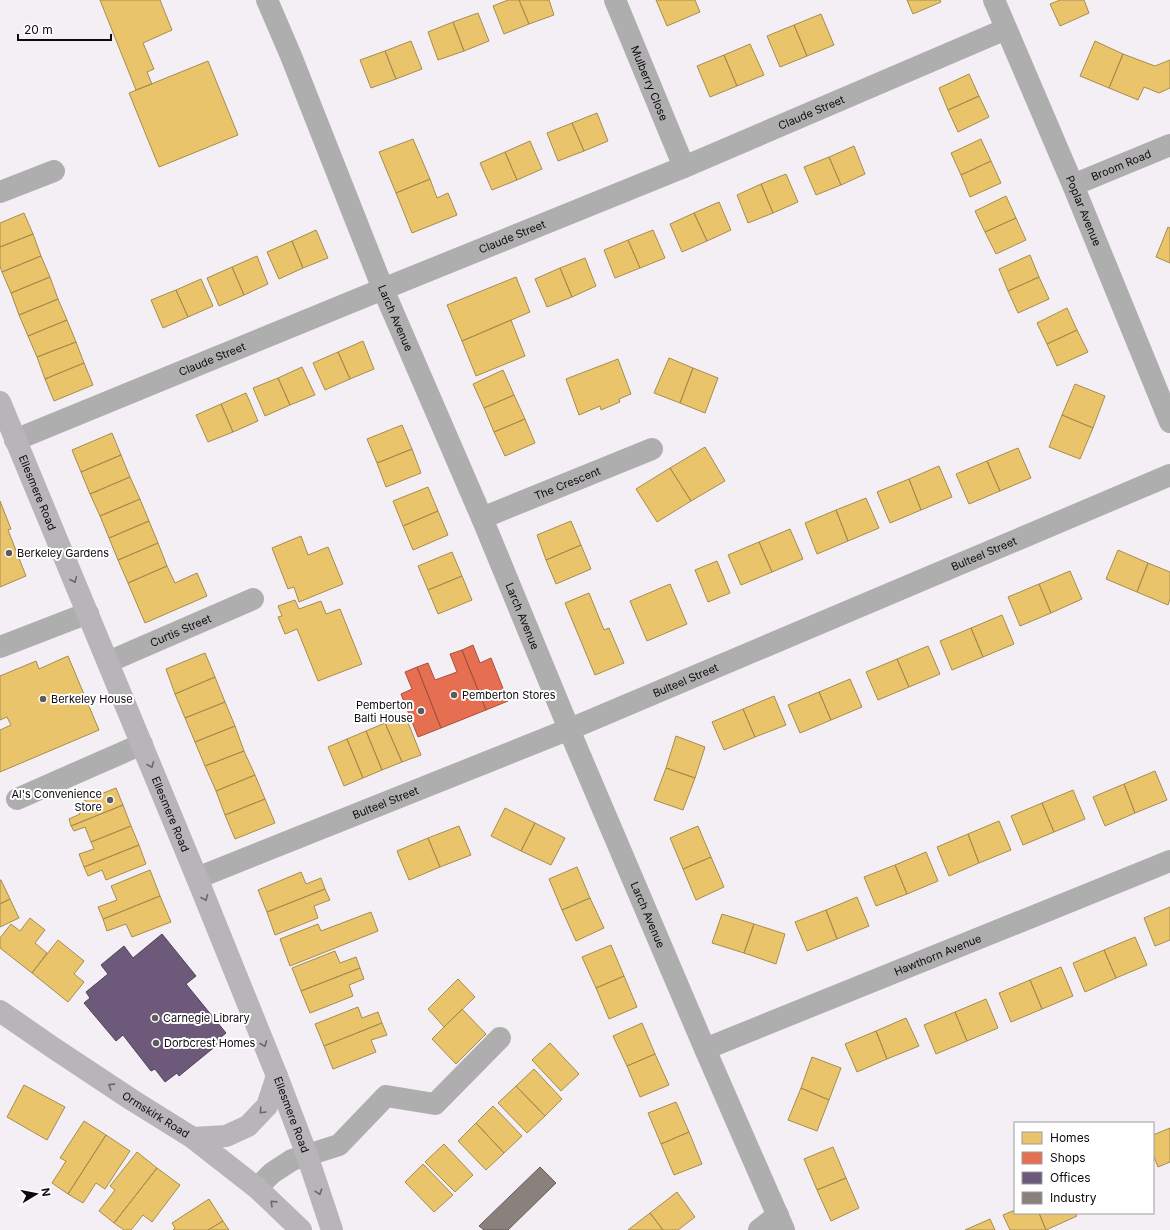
<svg xmlns="http://www.w3.org/2000/svg" width="1170" height="1230" font-family="Inter,sans-serif">
  <style>
    .homes { fill: #e9c46a; stroke: #a78c4e }
    .shops { fill: #e76f51; stroke: #a6513d }
    .offices { fill: #6d597a; stroke: #504159 }
    .industry { fill: #8a817c; stroke: #645d5b }
    .lines { fill: none; stroke-linecap: round; stroke-linejoin: round }
    .minor { stroke: #afaeaf; stroke-width: 22 }
    .highway { stroke: #b8b5b8; stroke-width: 22 }
    .oneway { stroke: #6b686b }
    .poi-dot { fill: #5e5a5e; stroke: #fff; stroke-width: 1.5 }
    .labels { text-anchor: middle; dominant-baseline: central; stroke-width: 4; stroke-linejoin: round; paint-order: stroke }
    .street-label { font-size: 11px; fill: #0d0a0d; stroke: #fff }
    .poi-label { font-size: 11px; fill: #0d0a0d; stroke: #fff; text-anchor: start }
  </style>
  <rect width="100%" height="100%" fill="#f4eff4"/>
  <path class="homes" d="M100 0H160L172 30 143 43 154 69 147 72 152 84 136 90Z
    M508 0H519L529 24 504 34 493 6Z
    M519 0H549L554 15 529 24Z
    M656 0H695L700 12 667 26Z
    M907 0H940L941 2 913 14Z
    M1060 0H1084L1089 13 1060 26 1050 4Z
    M478 13 489 41 464 51 453 22Z
    M821 14 834 45 807 56 794 25Z
    M453 22 464 51 438 60 428 32Z
    M794 25 807 56 780 67 767 36Z
    M411 41 422 69 396 79 385 51Z
    M1095 41 1123 54 1109 88 1080 76Z
    M750 44 764 75 737 86 724 55Z
    M385 51 396 79 371 88 360 60Z
    M1123 54 1155 66 1170 60V88L1159 93 1144 87 1138 100 1109 88Z
    M724 55 737 86 710 97 697 66Z
    M208 61 238 135 159 167 129 93Z
    M969 74 979 96 948 110 939 88Z
    M979 96 989 117 958 132 948 110Z
    M597 113 608 141 584 151 572 123Z
    M572 123 584 151 558 161 547 133Z
    M413 139 430 179 396 193 379 152Z
    M981 139 991 161 961 175 951 153Z
    M530 141 542 169 517 180 505 152Z
    M854 146 865 174 841 185 829 157Z
    M505 152 517 180 492 190 480 163Z
    M829 157 841 185 816 195 804 167Z
    M991 161 1001 183 970 197 961 175Z
    M786 174 798 202 773 213 761 184Z
    M430 179 437 198 448 193 457 215 412 233 396 193Z
    M761 184 773 213 748 223 737 195Z
    M1006 196 1016 218 985 232 975 211Z
    M719 202 731 230 707 241 694 213Z
    M24 213 33 234 0 247V223Z
    M694 213 707 241 682 252 670 224Z
    M1016 218 1026 240 996 254 985 232Z
    M1168 227 1170 228V263L1156 257Z
    M316 230 328 258 303 268 292 241Z
    M653 230 665 258 640 268 628 240Z
    M33 234 41 256 2 272 0 266V247Z
    M628 240 640 268 615 278 604 250Z
    M292 241 303 268 279 279 267 252Z
    M1030 255 1039 277 1008 291 999 269Z
    M41 256 50 277 11 293 2 272Z
    M257 256 268 284 244 295 232 267Z
    M585 258 596 286 572 297 560 268Z
    M232 267 244 295 219 306 207 278Z
    M560 268 572 297 547 307 535 279Z
    M50 277 58 299 19 315 11 293Z
    M516 277 530 312 462 341 447 305Z
    M1039 277 1049 299 1018 313 1008 291Z
    M201 279 213 306 188 317 176 290Z
    M176 290 188 317 163 328 151 300Z
    M58 299 67 320 28 336 19 315Z
    M1067 308 1077 330 1047 344 1037 323Z
    M67 320 76 342 37 357 28 336Z
    M511 320 525 356 476 376 462 341Z
    M1077 330 1088 352 1057 366 1047 344Z
    M363 341 374 369 350 379 338 352Z
    M76 342 84 363 45 379 37 357Z
    M338 352 350 379 325 390 313 363Z
    M669 358 693 368 680 403 654 393Z
    M618 359 631 394 619 399 620 402 601 410 600 406 579 415 566 379Z
    M84 363 93 385 54 401 45 379Z
    M302 367 315 395 290 405 278 378Z
    M693 368 718 378 705 413 680 403Z
    M503 370 514 395 484 408 473 384Z
    M278 378 290 405 265 416 253 388Z
    M1075 384 1105 396 1093 428 1062 415Z
    M246 393 258 421 233 432 221 404Z
    M514 395 525 419 494 432 484 408Z
    M221 404 233 432 208 442 196 415Z
    M1062 415 1093 428 1080 459 1049 447Z
    M525 419 535 443 505 456 494 432Z
    M402 425 412 449 377 463 367 439Z
    M112 433 121 455 81 472 72 450Z
    M705 447 725 481 691 501 670 468Z
    M1018 448 1031 478 1000 491 987 461Z
    M412 449 421 473 386 487 377 463Z
    M121 455 130 477 90 494 81 472Z
    M987 461 1000 491 969 504 956 474Z
    M939 466 952 497 921 510 909 479Z
    M670 468 691 501 657 522 636 489Z
    M130 477 140 499 100 516 90 494Z
    M909 479 921 510 890 523 877 492Z
    M428 487 438 511 403 526 393 501Z
    M866 498 879 528 848 541 836 510Z
    M140 499 149 521 109 538 100 516Z
    M0 501 11 529 8 530 26 576 0 587Z
    M836 510 848 541 817 554 805 523Z
    M438 511 448 535 413 550 403 526Z
    M149 521 158 543 118 560 109 538Z
    M571 521 581 545 546 560 537 535Z
    M790 529 803 559 772 572 759 542Z
    M301 536 308 555 328 547 343 584 299 602 294 587 288 589 272 548Z
    M759 542 772 572 741 585 728 555Z
    M158 543 167 566 128 583 118 560Z
    M581 545 591 569 556 584 546 560Z
    M1118 550 1148 563 1137 592 1106 579Z
    M452 552 462 576 428 590 418 566Z
    M717 561 730 593 708 602 695 570Z
    M1148 563 1170 572V599L1168 605 1137 592Z
    M167 566 175 583 197 573 207 596 145 623 128 583Z
    M1070 571 1082 599 1051 613 1039 584Z
    M462 576 472 600 438 614 428 590Z
    M670 584 687 624 647 641 630 601Z
    M1039 584 1051 613 1020 626 1008 597Z
    M589 593 604 630 609 628 624 663 595 675 565 603Z
    M295 600 299 609 321 601 326 614 340 609 362 664 318 681 297 629 285 634 278 617 282 616 278 606Z
    M1002 615 1014 644 983 657 971 628Z
    M971 628 983 657 952 670 940 641Z
    M928 646 940 674 909 687 897 659Z
    M205 653 215 677 175 694 166 669Z
    M68 656 99 730 0 772V730L11 725 7 717 0 720V676L36 661 39 669Z
    M897 659 909 687 878 700 866 672Z
    M215 677 225 702 185 718 175 694Z
    M850 679 862 707 831 720 819 692Z
    M819 692 831 720 800 733 788 705Z
    M774 696 786 725 755 737 743 709Z
    M225 702 235 726 195 742 185 718Z
    M743 709 755 737 724 750 712 722Z
    M405 715 421 755 402 762 385 723Z
    M385 723 402 762 382 770 366 731Z
    M235 726 244 751 205 766 195 742Z
    M366 731 382 770 363 778 347 739Z
    M676 736 705 747 695 778 666 768Z
    M347 739 363 778 344 786 328 747Z
    M244 751 255 775 216 791 205 766Z
    M666 768 695 778 683 810 654 800Z
    M1155 771 1167 800 1135 813 1124 784Z
    M255 775 265 799 225 815 216 791Z
    M1124 784 1135 813 1105 826 1093 797Z
    M116 788 123 805 71 826 69 819 80 814 76 804Z
    M1073 790 1085 819 1054 832 1042 803Z
    M265 799 275 823 235 839 225 815Z
    M1042 803 1054 832 1023 845 1011 816Z
    M123 805 131 826 91 842 85 827 74 831 71 826Z
    M505 808 535 823 521 851 491 836Z
    M999 821 1011 850 979 863 968 834Z
    M535 823 565 838 551 865 521 851Z
    M131 826 139 845 84 867 79 854 94 849 91 842Z
    M459 826 471 855 440 867 428 838Z
    M698 826 711 857 683 869 670 838Z
    M968 834 979 863 949 876 937 847Z
    M428 838 440 867 409 880 397 851Z
    M139 845 146 864 106 880 102 870 88 876 84 867Z
    M926 852 938 881 907 894 895 865Z
    M711 857 724 887 696 900 683 869Z
    M895 865 907 894 876 906 864 877Z
    M577 867 590 898 562 910 549 879Z
    M150 870 160 896 103 919 98 907 117 900 111 886Z
    M301 872 306 884 321 878 325 889 267 912 258 890Z
    M0 880H1L10 899 0 904Z
    M325 889 330 900 314 906 318 918 275 935 267 912Z
    M160 896 171 922 132 937 126 924 107 931 103 919Z
    M857 897 869 926 837 939 826 910Z
    M590 898 604 928 576 941 562 910Z
    M10 899 19 918 0 927V904Z
    M1170 907V940L1155 946 1144 918Z
    M826 910 837 939 807 951 795 922Z
    M371 912 378 931 290 966 280 939 318 924 321 931Z
    M722 914 754 924 744 953 712 943Z
    M30 918 45 930 35 943 47 953 32 973 0 948V938L11 924 20 931Z
    M754 924 785 934 776 964 744 953Z
    M1135 937 1147 965 1116 978 1104 950Z
    M58 940 84 961 74 974 84 982 68 1002 32 973Z
    M611 945 624 976 596 988 582 957Z
    M1104 950 1116 978 1085 992 1073 963Z
    M335 951 340 963 356 957 360 968 301 991 292 968Z
    M1061 967 1073 996 1042 1009 1030 980Z
    M360 968 364 979 349 985 353 996 310 1013 301 991Z
    M624 976 637 1007 609 1019 596 988Z
    M458 979 475 997 444 1027 428 1009Z
    M1030 980 1042 1009 1011 1022 999 993Z
    M986 999 998 1028 967 1041 955 1012Z
    M358 1007 362 1018 378 1012 382 1023 324 1046 315 1024Z
    M462 1009 486 1034 456 1064 432 1039Z
    M955 1012 967 1041 936 1054 924 1025Z
    M906 1018 919 1046 887 1059 876 1031Z
    M382 1023 387 1035 371 1040 376 1052 333 1069 324 1046Z
    M642 1023 655 1054 627 1066 613 1036Z
    M876 1031 887 1059 857 1072 845 1044Z
    M550 1043 579 1074 561 1091 532 1060Z
    M655 1054 669 1085 640 1097 627 1066Z
    M812 1057 841 1068 829 1100 801 1088Z
    M534 1069 562 1099 545 1116 516 1086Z
    M24 1085 65 1107 47 1140 7 1117Z
    M516 1086 545 1116 527 1133 498 1103Z
    M801 1088 829 1100 817 1131 788 1120Z
    M676 1102 689 1132 661 1144 648 1113Z
    M493 1106 522 1136 504 1153 476 1123Z
    M84 1121 106 1135 68 1194 52 1183 66 1161 60 1158Z
    M476 1123 504 1153 486 1170 458 1141Z
    M1170 1128V1162L1158 1167 1153 1154V1135Z
    M689 1132 702 1164 674 1175 661 1144Z
    M106 1135 130 1151 105 1189 96 1183 83 1203 68 1194Z
    M444 1144 473 1175 455 1192 425 1162Z
    M833 1147 846 1178 817 1190 804 1159Z
    M137 1152 157 1168 114 1223 99 1211 115 1190 110 1186Z
    M423 1164 453 1195 434 1212 405 1182Z
    M157 1168 180 1185 152 1222 143 1215 131 1230H124L114 1223Z
    M846 1178 859 1208 831 1221 817 1190Z
    M677 1192 695 1217 678 1230H663L650 1213Z
    M209 1199 223 1221 208 1230H173L175 1228 172 1223Z
    M1015 1210V1213H1039L1046 1230H1010L1003 1215Z
    M650 1213 663 1230H628Z
    M1039 1213H1075L1077 1216 1046 1230Z
    M990 1219 995 1230H965Z
    M223 1221 229 1230H208Z"/>
  <path class="shops" d="M473 645 480 663 491 658 508 701 486 710 462 650Z
    M462 650 486 710 441 728 417 667 428 663 435 680 457 672 450 654Z
    M417 667 441 728 418 737 401 694 412 689 405 672Z"/>
  <path class="offices" d="M162 934 196 976 186 984 226 1033 215 1042 217 1045 179 1076 177 1073 165 1082 155 1069 151 1071 123 1035 116 1041 84 1003 90 998 86 992 108 974 101 965 124 946 133 958Z"/>
  <path class="industry" d="M540 1167 556 1183 508 1230H484L479 1226Z"/>
  <g class="lines">
    <g class="minor">
      <path id="s1" d="M267 0 291 56 383 289 482 518 576 746 705 1049 784 1230"/>
      <path id="s2" d="M615 0 684 167"/>
      <path id="s3" d="M994 0 1073 185 1170 422"/>
      <path id="s4" d="M1073 185 1170 145"/>
      <path d="M0 192 54 171"/>
      <path id="s5" d="M15 440 383 289 684 167 1006 29"/>
      <path id="s6" d="M482 518 652 449"/>
      <path d="M0 647 88 613"/>
      <path id="s7" d="M108 662 253 599"/>
      <path d="M17 799 142 744"/>
      <path id="s8" d="M197 878 582 724 1170 475"/>
      <path id="s9" d="M705 1049 1170 861"/>
      <path d="M257 1188 272 1173 292 1160 339 1145 386 1096 435 1104 500 1038"/>
      <path d="M759 1230 778 1215"/>
    </g>
    <g class="highway">
      <path id="s10" d="M0 402 197 878 277 1076 307 1155 332 1230"/>
      <path id="s11" d="M0 1011 52 1047 132 1100 193 1138 257 1188 301 1230"/>
      <path d="M193 1138 226 1136 248 1126 267 1106 277 1076"/>
    </g>
  </g>
  <defs><path id="oneway-chevron" d="M-2-3.5L2.5 0L-2 3.5" fill="none" stroke-width="1.6" stroke-linecap="round" stroke-linejoin="round"/></defs>
  <g class="oneway">
    <use href="#oneway-chevron" transform="translate(74 580) rotate(67)"/>
    <use href="#oneway-chevron" transform="translate(151 765) rotate(68)"/>
    <use href="#oneway-chevron" transform="translate(205 898) rotate(68)"/>
    <use href="#oneway-chevron" transform="translate(264 1044) rotate(68)"/>
    <use href="#oneway-chevron" transform="translate(111 1086) rotate(-147)"/>
    <use href="#oneway-chevron" transform="translate(262 1111) rotate(133)"/>
    <use href="#oneway-chevron" transform="translate(319 1192) rotate(72)"/>
    <use href="#oneway-chevron" transform="translate(273 1203) rotate(-136)"/>
  </g>
  <g class="poi-dot">
    <circle cx="9" cy="553" r="4"/>
    <circle cx="454" cy="695" r="4"/>
    <circle cx="43" cy="699" r="4"/>
    <circle cx="421" cy="711" r="4"/>
    <circle cx="110" cy="800" r="4"/>
    <circle cx="155" cy="1018" r="4"/>
    <circle cx="156" cy="1043" r="4"/>
  </g>
  <g class="labels">
    <g class="street-label">
      <text stroke="none"><textPath href="#s2" startOffset="90">Mulberry Close</textPath></text>
      <text stroke="none"><textPath href="#s5" startOffset="861">Claude Street</textPath></text>
      <text stroke="none"><textPath href="#s4" startOffset="52">Broom Road</textPath></text>
      <text stroke="none"><textPath href="#s3" startOffset="229">Poplar Avenue</textPath></text>
      <text stroke="none"><textPath href="#s5" startOffset="537">Claude Street</textPath></text>
      <text stroke="none"><textPath href="#s1" startOffset="343">Larch Avenue</textPath></text>
      <text stroke="none"><textPath href="#s5" startOffset="213">Claude Street</textPath></text>
      <text stroke="none"><textPath href="#s6" startOffset="92">The Crescent</textPath></text>
      <text stroke="none"><textPath href="#s10" startOffset="98">Ellesmere Road</textPath></text>
      <text stroke="none"><textPath href="#s8" startOffset="851">Bulteel Street</textPath></text>
      <text stroke="none"><textPath href="#s1" startOffset="667">Larch Avenue</textPath></text>
      <text stroke="none"><textPath href="#s7" startOffset="79">Curtis Street</textPath></text>
      <text stroke="none"><textPath href="#s8" startOffset="527">Bulteel Street</textPath></text>
      <text stroke="none"><textPath href="#s8" startOffset="203">Bulteel Street</textPath></text>
      <text stroke="none"><textPath href="#s10" startOffset="446">Ellesmere Road</textPath></text>
      <text stroke="none"><textPath href="#s1" startOffset="991">Larch Avenue</textPath></text>
      <text stroke="none"><textPath href="#s9" startOffset="251">Hawthorn Avenue</textPath></text>
      <text stroke="none"><textPath href="#s11" startOffset="187">Ormskirk Road</textPath></text>
      <text stroke="none"><textPath href="#s10" startOffset="770">Ellesmere Road</textPath></text>
    </g>
    <g class="poi-label">
      <text x="17" y="553">Berkeley Gardens</text>
      <text x="462" y="695">Pemberton Stores</text>
      <text x="51" y="699">Berkeley House</text>
      <text x="413" y="705" text-anchor="end">Pemberton<tspan x="413" dy="13">Balti House</tspan></text>
      <text x="102" y="794" text-anchor="end">Al's Convenience<tspan x="102" dy="13">Store</tspan></text>
      <text x="163" y="1018">Carnegie Library</text>
      <text x="164" y="1043">Dorbcrest Homes</text>
    </g>
  </g>
  <rect x="1014" y="1122" width="140" height="92" fill="#ffffff" stroke="#9e9d9e"/>
  <rect x="1022" y="1132" width="20" height="12" fill="#e9c46a" stroke="#9e9d9e"/>
  <text x="1050" y="1142" font-size="12" fill="#0d0a0d">Homes</text>
  <rect x="1022" y="1152" width="20" height="12" fill="#e76f51" stroke="#9e9d9e"/>
  <text x="1050" y="1162" font-size="12" fill="#0d0a0d">Shops</text>
  <rect x="1022" y="1172" width="20" height="12" fill="#6d597a" stroke="#9e9d9e"/>
  <text x="1050" y="1182" font-size="12" fill="#0d0a0d">Offices</text>
  <rect x="1022" y="1192" width="20" height="12" fill="#8a817c" stroke="#9e9d9e"/>
  <text x="1050" y="1202" font-size="12" fill="#0d0a0d">Industry</text>
  <g transform="translate(36 1194) rotate(80)" stroke="#ffffff" stroke-width="3" paint-order="stroke">
  <path d="M0-3L7 15L0 10L-7 15Z" fill="#0d0a0d"/>
  <text y="-6" font-size="11" font-weight="bold" text-anchor="middle" fill="#0d0a0d">N</text>
  </g>
  <path d="M18 34v6h93v-6" fill="none" stroke="#0d0a0d" stroke-width="2"/>
  <text x="24" y="34" font-size="12" fill="#0d0a0d" stroke="#ffffff" stroke-width="3" paint-order="stroke">20 m</text>
</svg>
